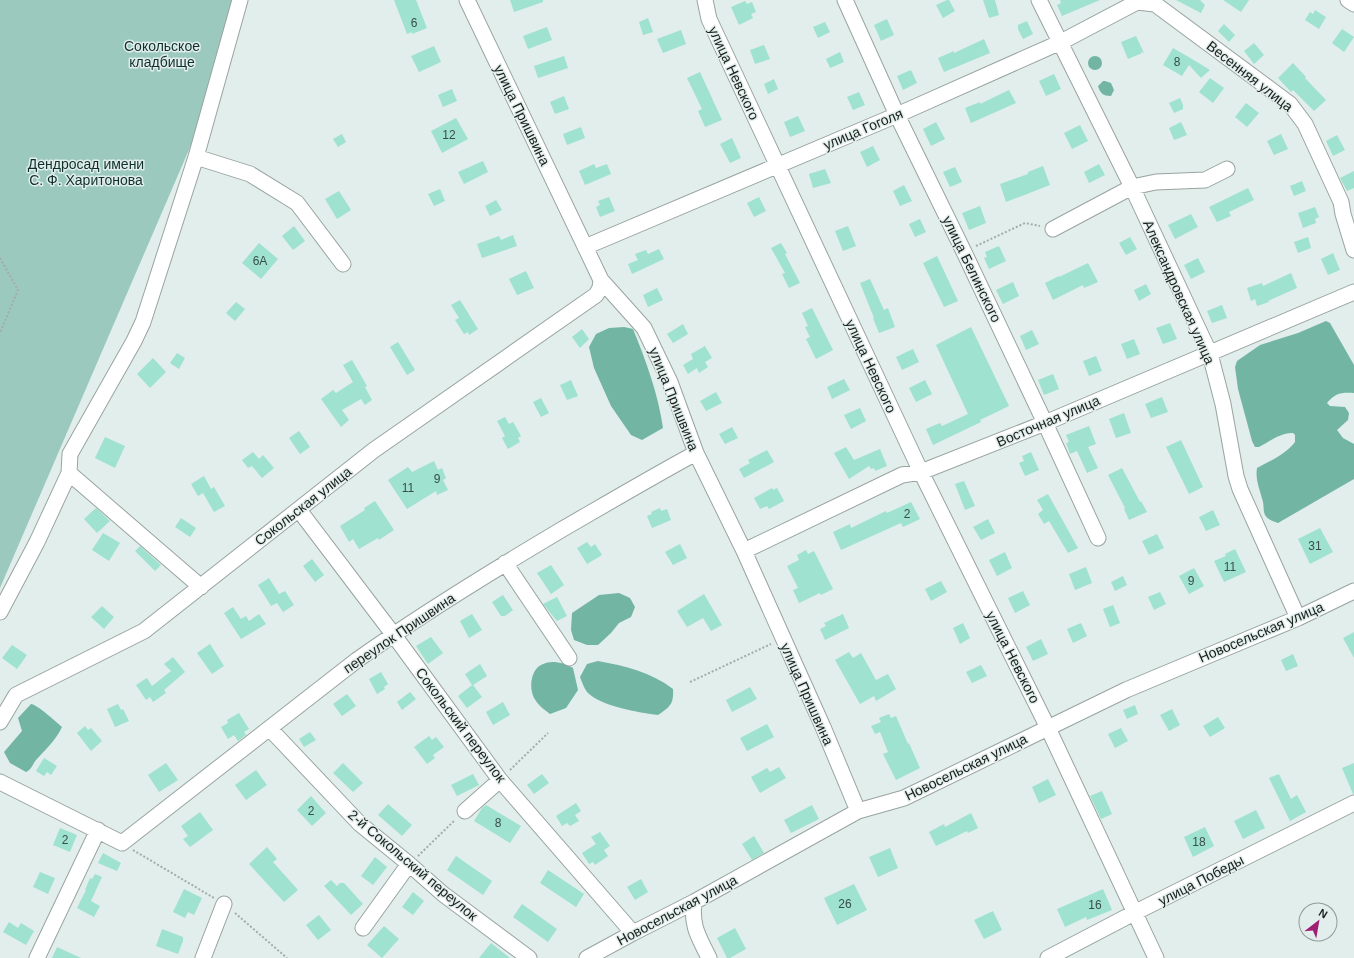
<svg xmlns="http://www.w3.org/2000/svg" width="1354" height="958" font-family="Helvetica,sans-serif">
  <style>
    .green { fill: #9cc9bd }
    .water { fill: #72b5a3 }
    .building { fill: #9ee2cf }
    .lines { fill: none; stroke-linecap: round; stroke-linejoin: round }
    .minor-casing { stroke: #98a4a0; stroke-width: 17 }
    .path { stroke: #a3acaa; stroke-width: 2; stroke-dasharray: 2 2; stroke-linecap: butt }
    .minor { stroke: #fff; stroke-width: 15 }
    .labels { text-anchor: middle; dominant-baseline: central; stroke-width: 3; stroke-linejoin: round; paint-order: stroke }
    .number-label { font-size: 12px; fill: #3a4e48 }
    .park-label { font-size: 14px; fill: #0e3028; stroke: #e2eeeb }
    .street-label { font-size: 14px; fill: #181d1b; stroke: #e2eeeb }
  </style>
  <rect width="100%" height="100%" fill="#e2eeeb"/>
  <path class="green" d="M0 0H235L191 145 0 588Z"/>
  <path class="water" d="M1088 63a7 7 0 1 1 14 0a7 7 0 1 1-14 0Z
    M1103 81H1105L1111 83 1114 90 1111 96C1103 96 1100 93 1098 86Z
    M1326 321 1330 323 1354 365V393C1342 392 1335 393 1327 403L1330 406 1345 407 1349 413 1348 420 1337 430 1343 438 1354 444V479L1278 523C1273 521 1268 520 1265 515 1263 511 1264 506 1263 502 1260 490 1255 480 1257 468 1270 461 1286 454 1295 442V435L1293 433C1281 432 1269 442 1259 447H1255L1252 441 1238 389 1235 367 1237 361 1260 345 1298 333Z
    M624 327 633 329C646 361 658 393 663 428L642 440 631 435 611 406 594 368 589 347 596 334 609 328Z
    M619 593 630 598 635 607 631 617 619 623 611 633 598 645H587L574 640 571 630 572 613 599 595Z
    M598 661C625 666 651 672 673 689 674 704 670 707 658 715 640 713 600 706 587 692 584 688 582 682 580 677L587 664Z
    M555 662 566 664 573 668 578 690 566 708 550 714C545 710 539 706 536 701 529 692 530 676 537 668 542 663 548 662 555 662Z
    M31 704C38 705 55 721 62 727 56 740 46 749 36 760 32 765 32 769 26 772L10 763 4 752 22 731 18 718Z"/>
  <path class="building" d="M394 0H416L427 28 412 34V32L407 34Z
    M510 0H543V2L514 12Z
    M947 0H949L955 11 943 18 936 5Z
    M983 0H995L999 15 989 18Z
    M1060 0H1100L1062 16 1057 5 1061 3Z
    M1176 0H1200L1205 5 1201 13Z
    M1223 0H1249L1241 12Z
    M745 1 747 4 752 2 756 12 751 14 753 18 739 25 731 7Z
    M1315 10 1326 17 1319 29 1305 20 1310 12 1313 14Z
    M648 18 653 32 643 35 639 22Z
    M887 19 894 35 881 41 874 25Z
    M1027 21 1033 34 1023 39 1018 29V25Z
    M825 22 830 32 818 38 813 27Z
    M1224 24 1235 35 1229 42 1218 31Z
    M547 27 552 40 528 49 523 36Z
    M1342 29 1354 37 1344 52 1332 43Z
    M681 30 686 44 663 53 657 39Z
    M1136 36 1144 53 1140 51 1142 53 1128 59 1121 42Z
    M984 39 990 53 944 72 938 58 954 51V53Z
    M1254 43 1264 55 1254 64 1244 51Z
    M764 45 770 59 755 64 750 50Z
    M434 46 441 62 419 72 411 56Z
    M1173 48 1192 59 1210 70 1201 78 1189 65 1182 76 1163 65Z
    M840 52 844 62 830 68 826 59Z
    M564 56 568 68 538 78 534 66Z
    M1293 63 1306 77 1305 78 1326 100 1314 111 1293 90 1291 92 1278 78Z
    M911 70 917 83 903 90 897 76Z
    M700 72 722 120 705 127 698 111 702 109 687 78Z
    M1054 74 1061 89 1046 96 1039 81Z
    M1210 78 1224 88 1213 103 1199 92Z
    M774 79 778 89 768 94 764 84Z
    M452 89 457 101 443 107 438 95Z
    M1009 90 1016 103 971 123 965 108 980 102V104Z
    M859 92 865 105 853 110 847 97Z
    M564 96 569 109 555 114 550 102Z
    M1180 98 1183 105V109L1174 113 1169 103Z
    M1246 103 1259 113 1247 127 1235 117Z
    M798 116 805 131 790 137 784 122Z
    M456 118 468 139 442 153 431 131Z
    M936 122 945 139 931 146 923 129Z
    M1181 122 1187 135 1174 140 1169 128Z
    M1080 125 1088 141 1072 149 1064 133Z
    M581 127 585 138 567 145 563 134Z
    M342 134 346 142 338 147 333 139Z
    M1281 134 1288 149 1274 155 1267 141Z
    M1337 135 1345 150 1333 156 1326 141Z
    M732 138 741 158 730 163 720 144Z
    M873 146 880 160 867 167 860 152Z
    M483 161 488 172 464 184 458 172Z
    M594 164 596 168 607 164 611 174 585 185 579 171Z
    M1099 164 1105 175 1089 183 1084 172Z
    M1043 166 1050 185 1006 202 1000 184 1028 174V172Z
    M955 167 962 182 950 187 943 172Z
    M825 169 831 183 813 188 809 174Z
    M1354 171V188L1347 191 1340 178Z
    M1302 181 1306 191 1294 196 1290 186Z
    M904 185 912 201 900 206 893 191Z
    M1248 188 1254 200 1229 212 1231 216 1217 222 1209 207Z
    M440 189 445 201 434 206 428 194Z
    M339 191 351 210 337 219 325 199Z
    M609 197 615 211 600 217 596 207 600 205 598 201Z
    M759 197 766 211 754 217 747 203Z
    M496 200 502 210 490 216 485 206Z
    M980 206 986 223 969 230 962 213Z
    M1315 207 1319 217 1315 219 1316 223 1303 228 1298 213Z
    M1191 214 1198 227 1175 239 1168 225Z
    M920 219 926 232 915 237 909 224Z
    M294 226 305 241 293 250 282 236Z
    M848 226 856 246 843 251 835 231Z
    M513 235 517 246 482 258 477 244 499 236 501 240Z
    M1130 237 1137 249 1126 255 1119 243Z
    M1308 237 1311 248 1298 253 1294 242Z
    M259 243 278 259 261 279 242 263Z
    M781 243 787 253 785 254 800 283 789 288 782 274 785 273 771 248Z
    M999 246 1006 261 989 269 984 258 987 257 985 252Z
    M659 249 664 259 632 274 628 264 638 260 635 254 646 250 648 254Z
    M1333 253 1340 270 1328 275 1321 259Z
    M937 256 958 301 944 307 923 263Z
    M1198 258 1205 272 1191 279 1184 265Z
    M1088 263 1098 282 1084 288 1083 285 1053 300 1045 283 1059 276V277Z
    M526 271 534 288 517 295 509 279Z
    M1291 273 1297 288 1268 301 1269 302 1257 306 1255 299 1251 301 1247 288 1262 283 1263 286Z
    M870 279 884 310 888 308 895 327 879 333 873 318H874L860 283Z
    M1013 282 1019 296 1003 304 996 290Z
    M1146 284 1151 294 1139 301 1134 290Z
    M657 288 663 300 648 307 643 295Z
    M460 300 478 329 469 335 468 332 464 334 455 320 459 318 451 305Z
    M236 302 245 309 235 321 226 313Z
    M1222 305 1227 318 1212 323 1207 311Z
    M812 308 833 350 816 359 806 339 810 337 805 327 808 326 802 313Z
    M1170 323 1177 339 1163 344 1156 328Z
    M683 324 688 334 673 343 667 334Z
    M971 327 1009 406 980 420 981 422 933 445 926 429 940 423 942 426 968 414 936 345Z
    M582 329 589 339 580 348 572 337Z
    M1032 330 1039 344 1026 350 1020 336Z
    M1134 339 1140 354 1127 359 1121 344Z
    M398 342 415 370 407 375 390 347Z
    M705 346 712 358 705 362 708 367 699 373 697 368 688 374 683 365 693 359 691 354Z
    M913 349 919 362 902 370 896 357Z
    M177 353 185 358 179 369 170 363Z
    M1096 356 1102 371 1089 376 1083 361Z
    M153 358 166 372 150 388 137 374Z
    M352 360 367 386 365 387 372 400 365 405 361 399 342 410 349 420 341 427 321 399 333 390 336 393 353 382 343 365Z
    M1053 374 1059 389 1044 395 1038 380Z
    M844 379 850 390 832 399 827 387Z
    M571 380 578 396 567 400 560 385Z
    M925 380 932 394 916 402 909 388Z
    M716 392 722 403 706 411 700 401Z
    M1162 397 1168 412 1151 418 1145 404Z
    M541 398 549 413 541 417 533 402Z
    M860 408 866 421 851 429 844 415Z
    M1124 413 1131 433 1116 438 1109 419Z
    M505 417 509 424 513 422 521 436 518 438 520 442 508 449 502 438 505 436 497 421Z
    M1089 426 1096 444 1088 447 1098 468 1087 473 1077 451 1070 454 1066 443 1069 442 1066 435Z
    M732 427 738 438 725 444 719 434Z
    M299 431 310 447 300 454 289 438Z
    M105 437 125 446 115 468 95 458Z
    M1181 440 1203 487 1189 494 1166 447Z
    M846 447 854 460 880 449 887 466 875 471 874 468 871 469 869 466 849 479 834 453Z
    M767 450 774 462 744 478 739 469 750 463 748 460Z
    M253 452 259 459 263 455 274 468 262 478 252 466 248 468 242 460Z
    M1031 452 1039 470 1025 476 1019 463 1024 461 1022 456Z
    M434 461 438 470 442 468 446 478 443 480 448 490 437 495 436 491 407 509 388 480 408 467 412 472Z
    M1122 468 1140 502 1141 501 1147 512 1129 520 1124 509 1125 508 1108 475Z
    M204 476 211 489 214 487 225 506 214 512 203 493 198 496 191 484Z
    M964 481 975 506 965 510 955 484Z
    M772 488 773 490 777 488 784 501 769 509 767 506 760 509 754 498Z
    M1048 494 1078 548 1068 553 1049 521 1044 524 1038 514 1043 510 1037 500Z
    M375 501 394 530 379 540 378 538 359 549 353 539 349 542 340 526 365 510 364 508Z
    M911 502 920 519 903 527 901 523 841 550 833 532 850 524 851 528 886 511 887 513Z
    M96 508 110 521 97 533 84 519Z
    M660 508 661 511 667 509 671 520 652 528 647 516 652 514 651 512Z
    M1213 510 1220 525 1206 531 1199 517Z
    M181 518 196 528 190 537 175 527Z
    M988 519 995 533 981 540 973 527Z
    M1320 528 1333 552 1310 564 1298 539Z
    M103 533 120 543 109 561 92 550Z
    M1157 534 1164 548 1149 555 1142 541Z
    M587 542 591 547 595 544 602 555 587 564 577 548Z
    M680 544 687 558 673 565 665 552Z
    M140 546 161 565 155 571 135 551Z
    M1235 549 1246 572 1224 582 1214 561 1226 556 1225 554Z
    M806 550 808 554 814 551 833 589 821 595 820 593 799 603 793 590 798 588 787 566 799 560 797 555Z
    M1005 552 1012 568 997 576 989 560Z
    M312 559 324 575 315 582 303 566Z
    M551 565 564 585 551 594 537 573Z
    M1086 567 1092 583 1075 590 1069 574Z
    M1194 568 1204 586 1189 594 1179 576Z
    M1123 576 1127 585 1115 591 1111 582Z
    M269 578 279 594 285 591 294 605 283 612 277 603 271 606 258 585Z
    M941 581 947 592 931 601 925 589Z
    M1023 591 1030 605 1015 613 1008 598Z
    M1160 592 1166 604 1154 610 1148 597Z
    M704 594 722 625 711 631 703 618 687 627 677 611Z
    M503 595 513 610 505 616H501L492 602Z
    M557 597 567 616 557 621 543 604Z
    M1113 605 1120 623 1110 627 1103 609Z
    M102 606 114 617 104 629 91 617Z
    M233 607 241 619 246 616 249 621 259 614 266 624 241 639 224 613Z
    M472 614 482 630 469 638 460 621Z
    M843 614 849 628 825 640 820 629 826 626 824 623Z
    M963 623 970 638 960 644 953 628Z
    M1081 623 1087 636 1073 643 1067 629Z
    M1354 632V658L1343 638Z
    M431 637 443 653 428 664 416 646Z
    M1041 639 1048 654 1033 661 1026 647Z
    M210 644 224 666 212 674 197 653Z
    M12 645 27 655 17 669 2 658Z
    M849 652 853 658 861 653 876 680 888 674 896 689 876 701 874 696 860 704 835 660Z
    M1293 654 1298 666 1286 671 1281 660Z
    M173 657 185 672 164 690 166 693 153 702 150 697 146 700 136 685 147 678 152 686 171 671 164 664Z
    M480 664 487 676 473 685 482 697 467 708 458 696 472 685 465 674Z
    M981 665 987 676 972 683 966 672Z
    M381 672 388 684 384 687 385 689 377 694 369 679Z
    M750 687 757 699 732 712 726 700Z
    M410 692 416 699 402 710 397 702Z
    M347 694 356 706 342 716 333 704Z
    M503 702 510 715 493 725 486 712Z
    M118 704 121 710 123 709 129 721 115 727 107 709Z
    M1135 705 1138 714 1127 719 1123 710Z
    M1172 709 1180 725 1169 731 1160 715Z
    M239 713 249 729 244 732 246 735 238 741 234 735 228 739 221 727 228 723 227 720Z
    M889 714 891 718 896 716 908 744 909 743 920 768 896 780 883 754 888 752 880 732 875 734 871 726 881 722 879 718Z
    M1218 717 1225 728 1210 737 1203 726Z
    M767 724 774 737 747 751 740 738Z
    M85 726 88 730 91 728 102 741 91 751 77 733Z
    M1121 728 1128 741 1115 748 1108 734Z
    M310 732 316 740 304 747 299 739Z
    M429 736 432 740 436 737 444 747 433 755 435 758 427 764 414 747Z
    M44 758 57 766 51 775 47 772 44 776 36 771Z
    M166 763 178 780 159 792 148 775Z
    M343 763 363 783 353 792 333 773Z
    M1354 763V794H1353L1342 768Z
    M779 767 786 778 760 793 751 777 767 768 770 772Z
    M256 770 267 785 246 800 235 785Z
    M473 774 479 785 457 796 451 785Z
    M542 774 549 783 534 794 527 785Z
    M1279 774 1291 799 1297 795 1306 812 1290 821 1269 778Z
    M1048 779 1056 795 1039 803 1032 787Z
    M1102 791 1112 814 1101 819 1090 796Z
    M311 796 326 813 312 826 297 810Z
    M576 803 581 811 575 815 579 821 570 826 567 823 562 826 556 816Z
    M388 804 412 825 402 836 378 815Z
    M486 805 521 826 510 843 474 821 482 808Z
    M812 805 819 819 791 833 784 820Z
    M1256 810 1265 828 1243 839 1234 821Z
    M200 812 213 830 190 847 183 839 188 836 181 826Z
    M971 813 978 828 968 833 967 831 936 846 929 832 944 824 945 827Z
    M1205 827 1214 846 1193 857 1184 837Z
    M60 828 77 835 70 852 53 845Z
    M600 832 610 846 604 850 608 856 595 865 593 862 589 864 582 853 596 844 591 837Z
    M754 836 764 853 752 860 742 844Z
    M267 847 277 859 273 862 298 890 284 902 249 864Z
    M890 848 898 868 878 877 869 857Z
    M103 853 121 863 117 871 98 863Z
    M456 856 492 881 483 895 447 870Z
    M375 857 387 867 373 885 361 876Z
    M548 870 584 894 576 907 540 883Z
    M40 872 55 878 48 894 33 887Z
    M95 874 102 877 91 901 100 906 94 917 77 908 86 890H85L90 878 92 879Z
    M641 879 648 892 635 900 627 887Z
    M331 880 337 886 340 883H344L363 904 351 915 324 886Z
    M854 884 867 910 837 925 824 898Z
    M184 889 202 898 194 915 188 912 185 918 173 912Z
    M1103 889 1112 910 1087 920 1086 917 1065 927 1057 909Z
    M413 892 424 901 413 915 402 907Z
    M522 904 557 929 548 942 513 917Z
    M993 911 1002 930 984 939 974 920Z
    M319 915 331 930 318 940 306 925Z
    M9 922 18 928 21 923 34 931 26 945 3 932Z
    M384 926 399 939 382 958 367 945Z
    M735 928 746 949 730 958H727L717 938Z
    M162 929 183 937V941L178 954 156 946Z
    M491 943 510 958H479Z
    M57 947 81 958H52Z"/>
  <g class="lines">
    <g class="minor-casing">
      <path id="minor" d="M467 0 601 280 644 328 670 382 696 453 744 551 823 727 858 811
        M705 0 709 19 921 472 1048 728 1156 958
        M845 0 897 115 964 252 1045 423 1098 538
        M1039 0 1132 187 1210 354 1223 404 1236 476 1240 489 1298 618
        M1348 0 1354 4
        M1137 2 1155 4 1290 104 1305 124 1341 202 1343 214 1354 250
        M196 157 250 174 297 203 343 264
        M1053 229 1132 187 1156 182 1205 180 1227 169
        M585 247 897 115 1061 42 1137 2
        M69 473 201 587
        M299 510 393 634 500 780 633 933
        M744 551 902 475 921 472 1045 423 1354 292
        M505 563 569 658
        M0 612 37 542 69 473 70 454 134 341 143 322 196 157 240 0
        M0 722 16 695 144 631 374 450 596 295 600 288 601 280
        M270 729 360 824 409 864 443 894 529 958
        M0 782 122 843 357 660C423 613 492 571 561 530 606 504 650 478 696 453
        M465 811 500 780
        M694 902C691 927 699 937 709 958
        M363 928 409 864
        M37 958 98 830
        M203 958 224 904
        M587 958 633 933 694 902 858 811 904 798 1126 690 1298 618 1354 591
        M1048 958 1134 913 1354 803"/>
    </g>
    <path class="path" d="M976 246 1025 223 1040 226
      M0 258 18 290 0 333
      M690 682 771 644
      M510 770 548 733
      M133 850 214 898
      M418 856 455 820
      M235 913 287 958"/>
    <use href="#minor" class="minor"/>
  </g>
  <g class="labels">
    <g class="number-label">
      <text x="414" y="23">6</text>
      <text x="1177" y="62">8</text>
      <text x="449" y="135">12</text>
      <text x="260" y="261">6А</text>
      <text x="437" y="479">9</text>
      <text x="408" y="488">11</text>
      <text x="907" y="514">2</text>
      <text x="1315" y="546">31</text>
      <text x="1230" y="567">11</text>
      <text x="1191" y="581">9</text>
      <text x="311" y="811">2</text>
      <text x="498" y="823">8</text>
      <text x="65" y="840">2</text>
      <text x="1199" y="842">18</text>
      <text x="845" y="904">26</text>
      <text x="1095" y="905">16</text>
    </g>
    <g class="park-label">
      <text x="162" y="46">Сокольское<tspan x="162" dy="16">кладбище</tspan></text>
      <text x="86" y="164">Дендросад имени<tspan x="86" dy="16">С. Ф. Харитонова</tspan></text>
    </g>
    <g class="street-label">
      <text transform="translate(734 73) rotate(65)">улица Невского</text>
      <text transform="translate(1250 76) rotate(38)">Весенняя улица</text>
      <text transform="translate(522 115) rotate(64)">улица Пришвина</text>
      <text transform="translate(863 129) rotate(-23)">улица Гоголя</text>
      <text transform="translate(972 269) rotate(64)">улица Белинского</text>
      <text transform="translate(1179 292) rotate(66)">Александровская улица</text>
      <text transform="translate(871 366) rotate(65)">улица Невского</text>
      <text transform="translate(674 399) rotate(68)">улица Пришвина</text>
      <text transform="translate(1048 421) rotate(-23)">Восточная улица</text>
      <text transform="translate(303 506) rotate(-38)">Сокольская улица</text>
      <text transform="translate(1261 632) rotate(-23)">Новосельская улица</text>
      <text transform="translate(399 633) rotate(-34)">переулок Пришвина</text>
      <text transform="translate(1013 657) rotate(63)">улица Невского</text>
      <text transform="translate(807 694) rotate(66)">улица Пришвина</text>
      <text transform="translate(461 725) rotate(53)">Сокольский переулок</text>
      <text transform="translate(966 767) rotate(-26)">Новосельская улица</text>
      <text transform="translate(413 865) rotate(40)">2-й Сокольский переулок</text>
      <text transform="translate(1201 880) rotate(-27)">улица Победы</text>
      <text transform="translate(677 910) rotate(-28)">Новосельская улица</text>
    </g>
  </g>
  <g transform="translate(1318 922) rotate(31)"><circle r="19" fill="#e2eeeb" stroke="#919a98"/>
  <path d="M0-3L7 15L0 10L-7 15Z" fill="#9f2073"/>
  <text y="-6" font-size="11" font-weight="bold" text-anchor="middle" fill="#181d1b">N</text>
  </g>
</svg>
